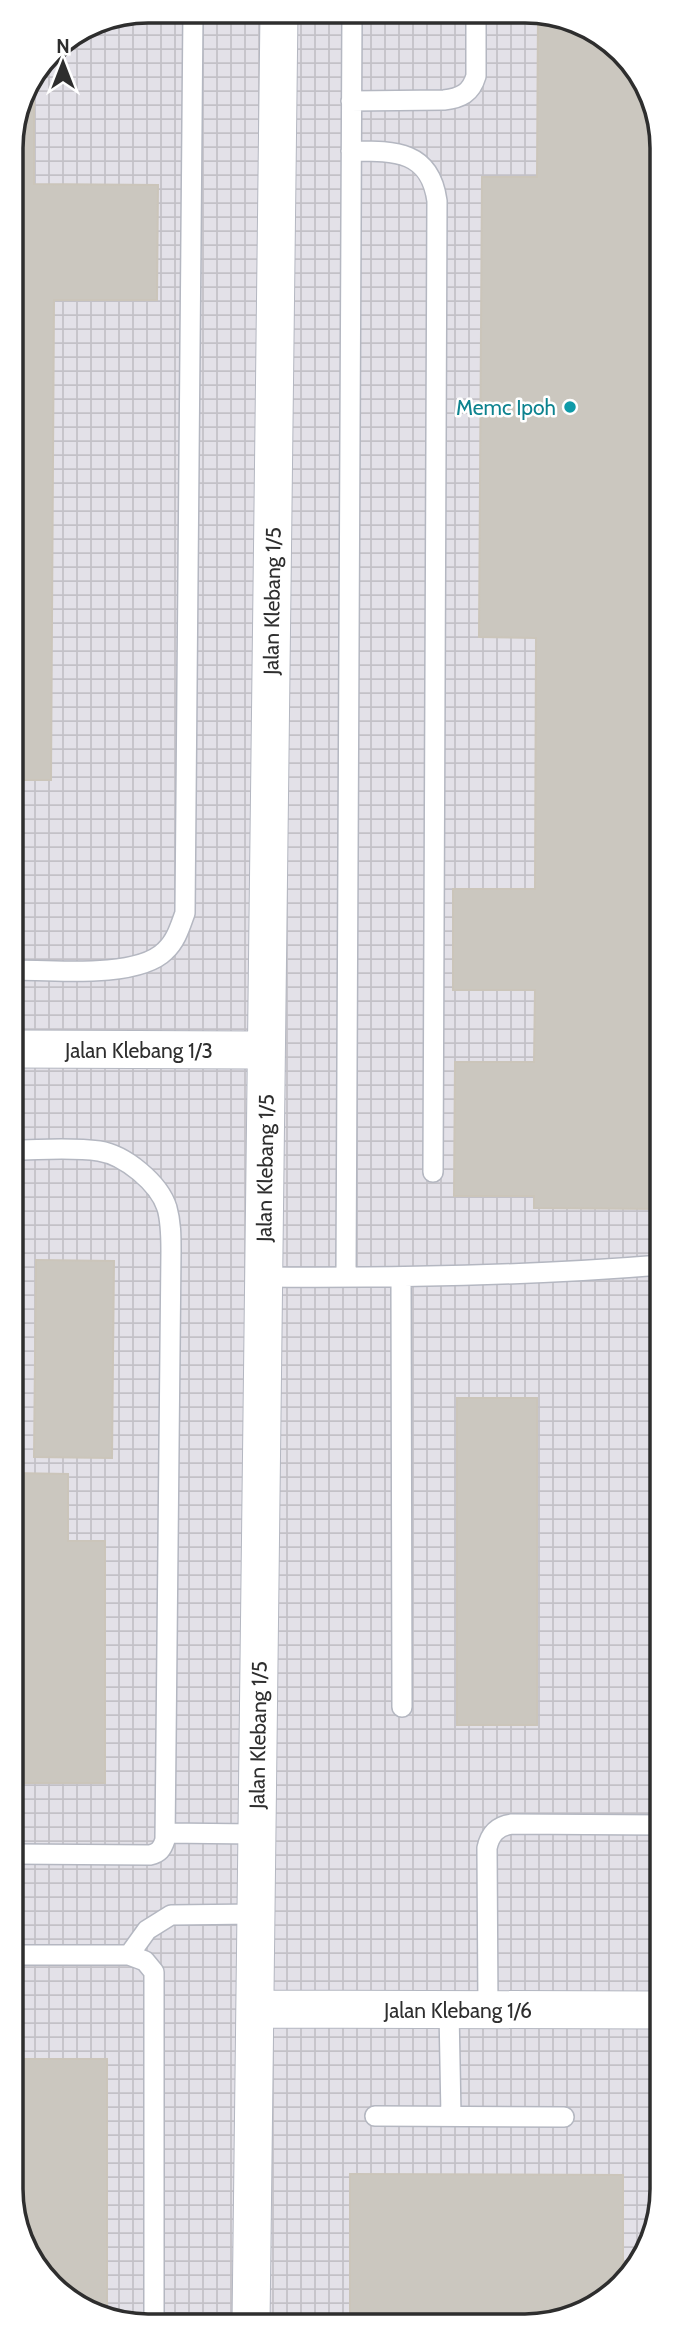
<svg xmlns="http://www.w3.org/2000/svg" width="673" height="2337" font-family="Cabin,sans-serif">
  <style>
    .industrial { fill: url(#industrial-grid) }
    .building { fill: #cbc7bf; stroke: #cbc5ba; stroke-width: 2 }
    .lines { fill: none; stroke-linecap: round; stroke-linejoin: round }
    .lane-casing { stroke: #b4b7c1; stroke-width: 22 }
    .street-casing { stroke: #b4b7c1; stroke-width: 39 }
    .lane { stroke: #fff; stroke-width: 19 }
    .street { stroke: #fff; stroke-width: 37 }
    .culture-dot { fill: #0f9aa8; stroke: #fff; stroke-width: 2.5 }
    .labels { text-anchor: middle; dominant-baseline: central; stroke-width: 5; stroke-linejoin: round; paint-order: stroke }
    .culture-label { font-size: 21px; fill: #0d838f; stroke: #fff; text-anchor: end }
    .street-label { font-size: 21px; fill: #2e2e2e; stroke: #fff }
    .rim { fill: none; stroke: #2e2e2e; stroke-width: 3.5 }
  </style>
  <defs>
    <pattern id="industrial-grid" width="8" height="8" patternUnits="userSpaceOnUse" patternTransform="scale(1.75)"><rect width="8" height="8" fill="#e3e1e8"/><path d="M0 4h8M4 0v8" fill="none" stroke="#c3c1c7"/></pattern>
  </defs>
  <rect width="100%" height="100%" fill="#efe9e1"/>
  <path class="industrial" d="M148 11 552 13 622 51 660 122 662 2197 629 2279 551 2324H121L51 2286 13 2215 11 140 21 95 51 51 96 21Z"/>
  <path class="building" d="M538 13H552L622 51 660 122 661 1209 534 1208V1196H454L455 1062H534L535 990H453V889H535L536 638 479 637 482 177H537Z
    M34 76V184L158 185 157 300H54L51 780H11V140L21 95Z
    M36 1260 114 1261 112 1458 34 1457Z
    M457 1398H537V1725H457Z
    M12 1473 68 1474V1541H105V1783H13Z
    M13 2059H107V2316L51 2286 13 2215Z
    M350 2174 623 2175V2283L551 2324H350Z"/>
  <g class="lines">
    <g class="lane-casing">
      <path id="lane" d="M351 101 444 100C461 98 471 93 476 76V13
        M351 151C394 151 430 150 437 201L433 1172
        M12 970C51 970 137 979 165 951 176 941 180 927 185 913L193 11
        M12 1150C40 1150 71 1147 99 1151 125 1155 159 1183 167 1208 171 1222 171 1236 171 1251L165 1840C162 1849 159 1853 150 1855L13 1854
        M264 1277C396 1278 529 1276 661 1265
        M346 1277 352 12
        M401 1277 402 1707
        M165 1833 257 1834
        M13 1955H129L145 1961 154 1972V2324
        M129 1955 147 1930 171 1915 256 1914
        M449 2010 451 2116
        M488 2010 487 1848C490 1834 497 1826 512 1824L662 1825
        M375 2116 564 2117
        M154 2323H251"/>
    </g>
    <g class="street-casing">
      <path id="street" d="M12 1049 266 1050
        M255 2009 662 2010
        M251 2324 279 11"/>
    </g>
    <use href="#lane" class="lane"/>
    <use href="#street" class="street"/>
  </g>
  <circle class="culture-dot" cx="570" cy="407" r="7"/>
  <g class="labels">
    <g class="culture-label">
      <text x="556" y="407">Memc Ipoh</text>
    </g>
    <g class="street-label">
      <text transform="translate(272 601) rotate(-89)">Jalan Klebang 1/5</text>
      <text x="139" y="1050">Jalan Klebang 1/3</text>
      <text transform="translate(265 1168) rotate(-89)">Jalan Klebang 1/5</text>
      <text transform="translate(258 1735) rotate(-89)">Jalan Klebang 1/5</text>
      <text x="458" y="2010">Jalan Klebang 1/6</text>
    </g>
  </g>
  <path d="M0 0H673V2337H0ZM148 23H525A125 125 0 0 1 650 148V2189A125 125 0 0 1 525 2314H148A125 125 0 0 1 23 2189V148A125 125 0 0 1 148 23Z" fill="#fff" fill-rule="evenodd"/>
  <path class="rim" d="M148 23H525A125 125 0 0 1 650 148V2189A125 125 0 0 1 525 2314H148A125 125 0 0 1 23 2189V148A125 125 0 0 1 148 23Z"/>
  <g transform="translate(63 63)" stroke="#ffffff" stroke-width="5" paint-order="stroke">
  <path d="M0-5L12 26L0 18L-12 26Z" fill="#2e2e2e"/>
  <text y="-10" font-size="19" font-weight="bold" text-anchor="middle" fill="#2e2e2e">N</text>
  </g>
</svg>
